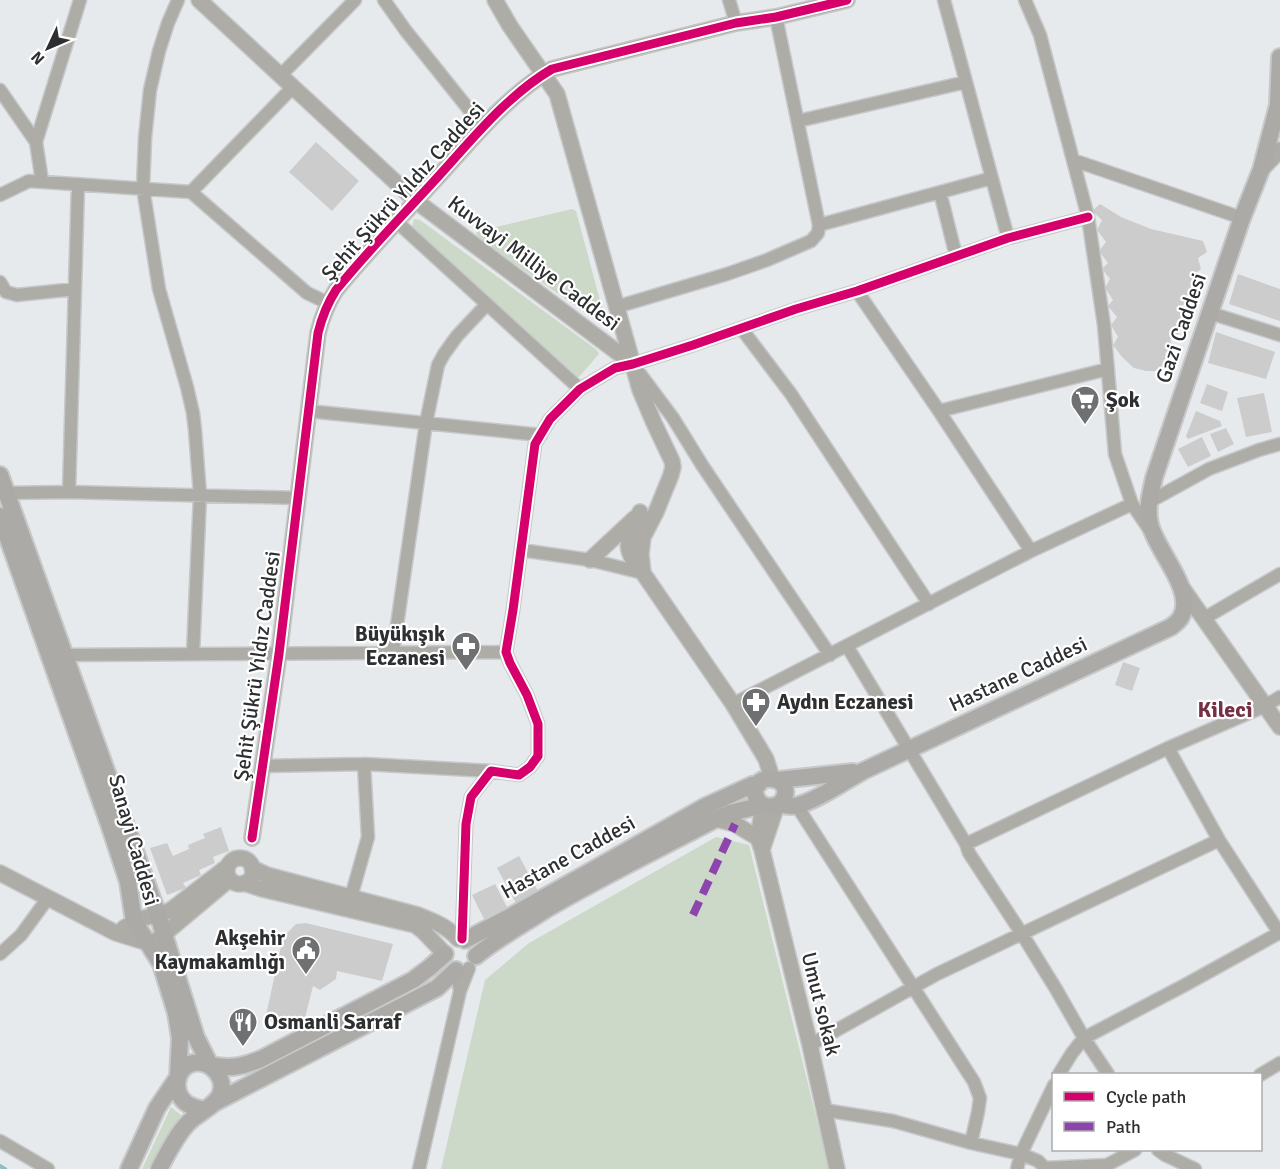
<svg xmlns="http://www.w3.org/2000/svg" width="1280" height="1169" font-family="Signika,sans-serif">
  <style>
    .green { fill: #ccd8c8 }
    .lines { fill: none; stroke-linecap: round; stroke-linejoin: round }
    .stream { stroke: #91bdbe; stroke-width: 4 }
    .building { fill: #cccccd }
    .minor-casing { stroke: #c6c8ca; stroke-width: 15 }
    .tertiary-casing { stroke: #c6c8ca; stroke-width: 18 }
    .secondary-casing { stroke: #c6c8ca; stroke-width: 20 }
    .minor { stroke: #adaca7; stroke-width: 12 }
    .tertiary { stroke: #adaca7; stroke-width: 15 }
    .secondary { stroke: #acaaa7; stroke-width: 16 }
    .quiet { stroke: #8e44ad; stroke-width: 8; stroke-dasharray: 15 8; stroke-linecap: butt }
    .cycleway-casing { stroke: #fff; stroke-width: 13 }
    .cycleway { stroke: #d6006c; stroke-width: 9 }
    .labels { text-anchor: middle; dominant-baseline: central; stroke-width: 4.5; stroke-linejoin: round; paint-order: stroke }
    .street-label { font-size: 21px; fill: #2d2f31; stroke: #fff }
    .poi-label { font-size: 21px; font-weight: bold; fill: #2d2f31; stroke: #fff; text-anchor: start }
    .neighbourhood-label { font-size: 22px; font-weight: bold; fill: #763045; stroke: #fff }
  </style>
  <rect width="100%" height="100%" fill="#e7eaec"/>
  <path class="green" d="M572 209 576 211 604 315 603 320 600 323 478 238 476 232Z
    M414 219 420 220 597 350 599 354 578 378 412 228Z
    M716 837 749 845 829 1169H441L485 980 529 943Z
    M171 1107 181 1115 148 1169H142Z"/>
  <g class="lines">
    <path class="stream" d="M0 1166 5 1169"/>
  </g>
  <path class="building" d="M316 142 359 181 332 211 289 172Z
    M1100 204 1121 217 1151 229 1203 241 1207 252 1198 258 1201 269 1192 276 1196 284 1188 291 1191 300 1181 306 1185 318 1176 323 1179 334 1170 339 1174 350 1165 353 1169 366 1160 371H1146L1134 368 1122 357 1113 345 1118 337 1111 325 1117 317 1108 306 1113 300 1105 288 1110 279 1102 269 1108 263 1099 251 1106 242 1097 230 1102 220 1092 211Z
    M1238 274 1280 289V321L1229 304Z
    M1216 332 1275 352 1266 379 1208 363Z
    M1207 384 1228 392 1222 411 1200 403Z
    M1264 393 1272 432 1246 437 1237 398Z
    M1196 411 1220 421 1222 426 1188 439 1186 436Z
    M1226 428 1234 444 1218 452 1210 434Z
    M1202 437 1211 456 1188 467 1178 449Z
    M1123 662 1140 668 1132 691 1115 685Z
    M221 827 229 851 213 857 215 863 199 870 201 875 183 883 186 888 167 895 150 848 167 843 173 856 189 849 188 845 205 838 203 834Z
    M519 856 538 891 516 903 497 868Z
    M495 884 507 907 484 919 472 895Z
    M306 923 393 944 382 981 337 971 336 979 320 990 313 986 302 1030 265 1020 283 937 296 924Z"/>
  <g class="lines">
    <g class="minor-casing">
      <path id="minor" d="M178 0 168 23 159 51 150 90 145 138 143 188 159 289 187 387 193 413 195 430 200 495 193 654
        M384 0 406 31 483 127
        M729 0 736 23
        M944 0 1008 238
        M1025 0 1040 35 1088 217 1104 325 1115 454 1132 504 1149 529
        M281 75 355 0
        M0 90 36 142
        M798 121 966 82
        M1073 160 1242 218
        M42 181 36 142 80 0
        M191 192 293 87
        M940 192 956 256
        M0 195 29 181 191 192 307 293 328 303
        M397 222 580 389
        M819 225 992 178
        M0 282 6 292 17 295 75 289
        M857 291 939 411 1031 551
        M616 307 727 274 767 260 811 241 818 233 819 225 776 17
        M1210 313 1280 335
        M741 328 791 394 929 604
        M635 367 673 418 702 465 830 655
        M308 411 541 435
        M939 411 1108 369
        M69 492 78 184
        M6 493 69 492 298 498
        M1149 502 1209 469 1259 450 1280 444
        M521 550 590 560 643 573
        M1203 619 1280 574
        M847 646 966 844 969 853 1022 934 1056 989 1084 1038 1108 1074
        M393 653 426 423 438 365 444 354 457 336 487 304
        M65 655 506 652
        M733 704 1031 551 1132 504
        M1168 748 1219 840 1280 934
        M262 766 364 764 491 771
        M797 806 974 1082 980 1098 978 1112 971 1143
        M966 844 1168 748 1265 706 1280 697
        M351 897 368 837 364 764
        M462 939 466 824 471 797 491 771 519 775 530 767 538 756V724L527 695 510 663 506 652 513 610 535 444 550 419 580 389 615 368 633 364 693 345 796 309 857 291 1008 238 1088 217
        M0 954 21 935 48 898
        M456 970 460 991 469 968
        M810 1045 937 974 1219 840
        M1059 1074 1072 1053 1084 1038 1185 985 1279 933
        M1260 1075 1280 1063
        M824 1110 893 1121 971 1143 1021 1154 1038 1161 1046 1169
        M0 1141 48 1169
        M1158 1150 1165 1155 1195 1169
        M1045 1168 1107 1165 1135 1150
        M419 1169 460 991
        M1017 1169 1021 1154 1054 1085"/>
    </g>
    <g class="tertiary-casing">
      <path id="tertiary" d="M199 0 416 201 633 364
        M495 0 510 26 557 94 640 390 654 423 672 461 673 467 671 475 656 512 643 537 641 554 643 573C620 547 628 541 640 512
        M1261 170 1280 150
        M590 560 635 518
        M643 573 733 704 766 759 772 778
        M1183 589 1280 727
        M763 805 758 838 762 850 777 805
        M716 819 735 824 758 838
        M252 838 279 654 318 333C322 317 327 304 336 290 367 252 402 216 435 180 471 141 506 96 552 69L736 23 776 17 847 0
        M762 850 810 1045 837 1169
        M227 871a13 13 0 1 1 26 0a13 13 0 1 1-26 0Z
        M252 868 267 875 418 915C433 921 447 926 458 939
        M0 873 116 933 148 943 157 940 225 883 231 880
        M244 883 262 889 415 925 423 931 445 954
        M124 928 143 918 158 915 171 910 227 867"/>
    </g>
    <g class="secondary-casing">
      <path id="secondary" d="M0 475 158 915 196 1037 210 1065C231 1069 241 1067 261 1059L413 980 429 968 445 954
        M0 516 110 827 128 882 134 921 161 964 176 1013 180 1038 178 1077 157 1108 129 1169
        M778 780 853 772
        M780 804C802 776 748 768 756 797 760 808 771 808 780 804 786 806 792 807 799 805 819 799 844 782 863 771L1171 627C1175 624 1179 621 1181 617 1196 590 1156 551 1150 524 1146 508 1151 493 1154 478L1242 218 1261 170 1278 105 1280 57
        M465 940 513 915 706 806 752 785 759 784
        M476 956C498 938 522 925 545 910 601 877 659 849 716 819L730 813 763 805
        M214 1103 437 988 456 970
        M159 1169C168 1153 176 1135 189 1122 198 1113 214 1107 220 1095 227 1079 211 1059 193 1063 175 1068 172 1092 186 1103 191 1107 197 1108 204 1110"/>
    </g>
    <use href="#minor" class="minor"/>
    <use href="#tertiary" class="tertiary"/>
    <use href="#secondary" class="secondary"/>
    <path class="quiet" d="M693 915 735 824"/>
    <g class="cycleway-casing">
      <path id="cycleway" d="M252 838 279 654 318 333C322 317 327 304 336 290 367 252 402 216 435 180 471 141 506 96 552 69L736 23 776 17 847 0
        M462 939 466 824 471 797 491 771 519 775 530 767 538 756V724L527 695 510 663 506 652 513 610 535 444 550 419 580 389 615 368 633 364 693 345 796 309 857 291 1008 238 1088 217"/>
    </g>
    <use href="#cycleway" class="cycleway"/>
  </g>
  <defs>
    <g id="supermarket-pin" transform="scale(1.5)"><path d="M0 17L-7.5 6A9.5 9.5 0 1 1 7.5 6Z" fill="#6e7072" stroke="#fff"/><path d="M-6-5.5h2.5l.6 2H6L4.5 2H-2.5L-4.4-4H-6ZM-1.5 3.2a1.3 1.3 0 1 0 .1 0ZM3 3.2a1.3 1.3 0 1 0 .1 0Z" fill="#fff"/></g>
    <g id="pharmacy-pin" transform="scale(1.5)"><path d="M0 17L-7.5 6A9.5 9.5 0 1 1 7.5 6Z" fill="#6e7072" stroke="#fff"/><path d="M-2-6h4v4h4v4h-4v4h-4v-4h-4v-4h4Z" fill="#fff"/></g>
    <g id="civic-pin" transform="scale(1.5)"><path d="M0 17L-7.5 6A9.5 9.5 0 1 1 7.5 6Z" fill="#6e7072" stroke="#fff"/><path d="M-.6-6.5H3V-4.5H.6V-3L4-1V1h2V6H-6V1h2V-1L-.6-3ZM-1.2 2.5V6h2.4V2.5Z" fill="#fff"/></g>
    <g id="restaurant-pin" transform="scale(1.5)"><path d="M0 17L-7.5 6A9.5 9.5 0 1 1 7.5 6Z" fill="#6e7072" stroke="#fff"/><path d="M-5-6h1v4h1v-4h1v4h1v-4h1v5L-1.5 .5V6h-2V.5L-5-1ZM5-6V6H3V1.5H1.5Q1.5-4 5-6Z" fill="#fff"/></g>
  </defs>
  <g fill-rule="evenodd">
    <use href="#supermarket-pin" x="1085" y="400"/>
    <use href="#pharmacy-pin" x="466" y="646"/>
    <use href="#pharmacy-pin" x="756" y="702"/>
    <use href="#civic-pin" x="306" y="950"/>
    <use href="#restaurant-pin" x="243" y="1022"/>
  </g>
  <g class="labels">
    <g class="street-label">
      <text transform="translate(403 191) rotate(-48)">Şehit Şükrü Yıldız Caddesi</text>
      <text transform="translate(534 263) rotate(37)">Kuvvayi Milliye Caddesi</text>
      <text transform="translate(1181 328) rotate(-71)">Gazi Caddesi</text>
      <text transform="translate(257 666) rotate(-82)">Şehit Şükrü Yıldız Caddesi</text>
      <text transform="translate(1018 674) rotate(-25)">Hastane Caddesi</text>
      <text transform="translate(134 840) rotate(74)">Sanayi Caddesi</text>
      <text transform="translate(568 857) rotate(-29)">Hastane Caddesi</text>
      <text transform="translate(821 1004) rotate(76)">Umut sokak</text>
    </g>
    <g class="poi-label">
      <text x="1106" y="400">Şok</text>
      <text x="445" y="634" text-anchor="end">Büyükışık<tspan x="445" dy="24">Eczanesi</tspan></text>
      <text x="777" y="702">Aydın Eczanesi</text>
      <text x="285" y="938" text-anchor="end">Akşehir<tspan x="285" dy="24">Kaymakamlığı</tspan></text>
      <text x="264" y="1022">Osmanli Sarraf</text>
    </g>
    <g class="neighbourhood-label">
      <text x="1225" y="709">Kileci</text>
    </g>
  </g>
  <rect x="1052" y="1073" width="210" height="78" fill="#ffffff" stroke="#abacad" stroke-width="1.5"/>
  <rect x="1064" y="1092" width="30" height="9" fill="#d6006c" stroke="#abacad" stroke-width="1.5"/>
  <text x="1106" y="1103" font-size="18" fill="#2d2f31">Cycle path</text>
  <rect x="1064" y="1122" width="30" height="9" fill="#8e44ad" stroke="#abacad" stroke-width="1.5"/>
  <text x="1106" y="1133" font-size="18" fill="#2d2f31">Path</text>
  <g transform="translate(48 48) rotate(226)" stroke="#ffffff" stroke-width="4.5" paint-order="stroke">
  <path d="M0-4.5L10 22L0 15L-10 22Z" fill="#2d2f31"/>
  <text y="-9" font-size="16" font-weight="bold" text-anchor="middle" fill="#2d2f31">N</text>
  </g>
</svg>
